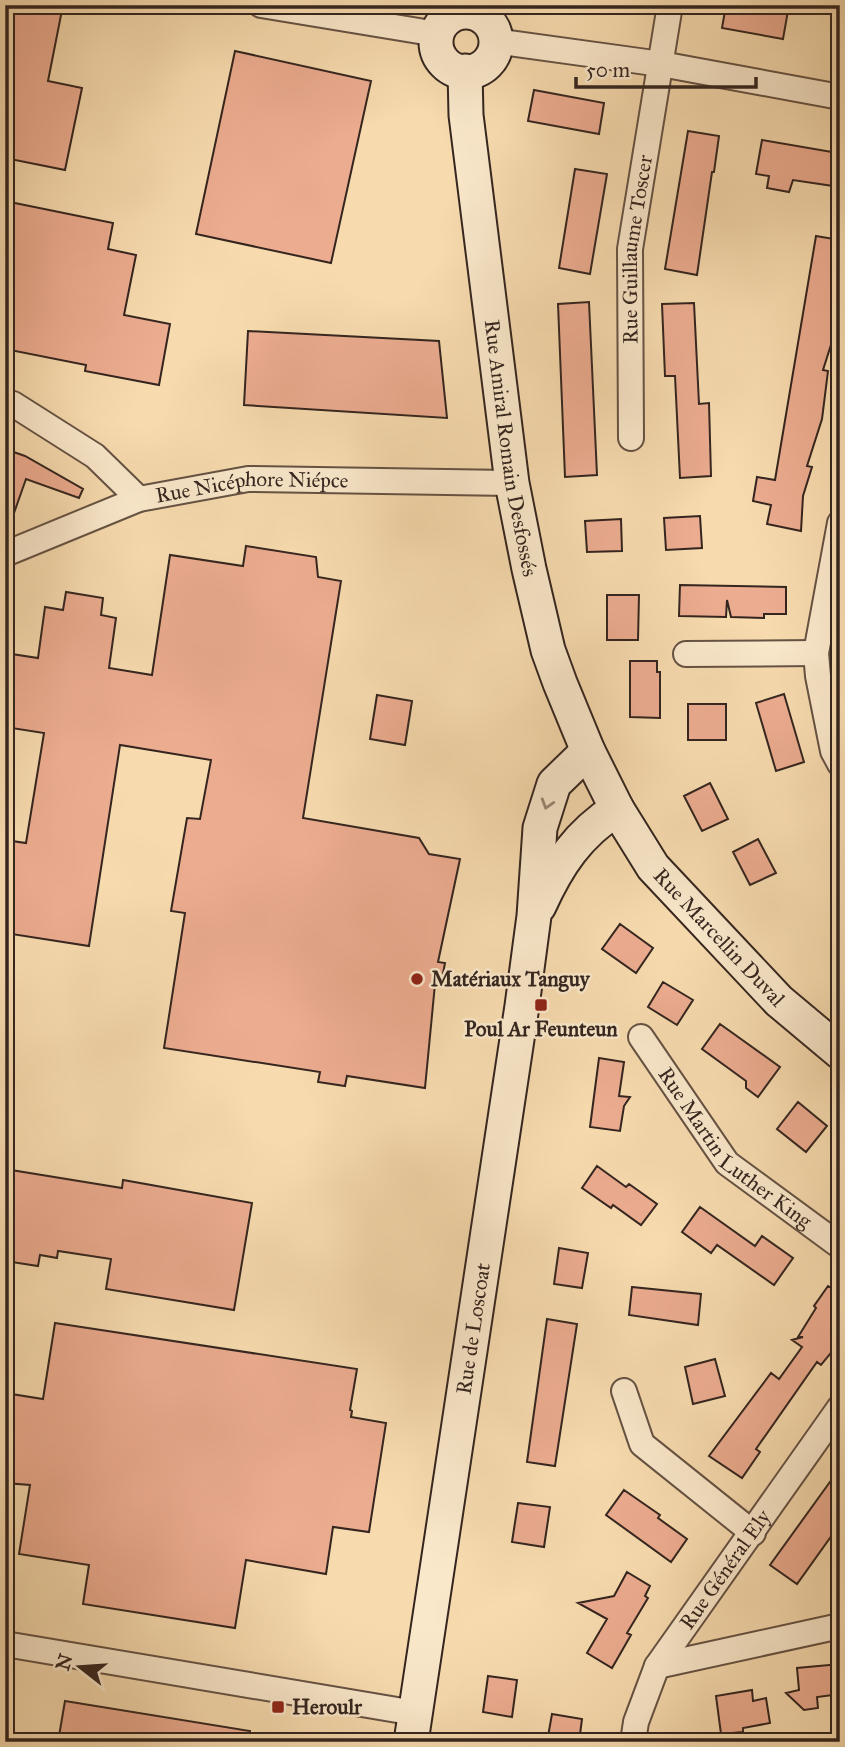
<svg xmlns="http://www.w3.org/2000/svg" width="845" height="1747" font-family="'IM FELL Great Primer',serif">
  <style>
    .building { fill: #ecac90; stroke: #34251f; stroke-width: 2 }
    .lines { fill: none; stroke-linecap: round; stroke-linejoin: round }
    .street-casing { stroke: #655243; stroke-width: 28 }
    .secondary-casing { stroke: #34251f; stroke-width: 37 }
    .street { stroke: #fae8cb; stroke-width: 24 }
    .secondary { stroke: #fae8cb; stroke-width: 33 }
    .oneway { stroke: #978675 }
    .poi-dot { fill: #8f2418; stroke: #fae8cb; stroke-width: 2.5 }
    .labels { text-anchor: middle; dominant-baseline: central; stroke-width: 5; stroke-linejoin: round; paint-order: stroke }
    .street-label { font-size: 21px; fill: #34251f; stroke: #fae8cb }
    .poi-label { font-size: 21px; font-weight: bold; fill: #34251f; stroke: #fae8cb; text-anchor: start }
  </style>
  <rect width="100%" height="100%" fill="#f7dbaf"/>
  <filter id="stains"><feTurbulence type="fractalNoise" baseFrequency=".00286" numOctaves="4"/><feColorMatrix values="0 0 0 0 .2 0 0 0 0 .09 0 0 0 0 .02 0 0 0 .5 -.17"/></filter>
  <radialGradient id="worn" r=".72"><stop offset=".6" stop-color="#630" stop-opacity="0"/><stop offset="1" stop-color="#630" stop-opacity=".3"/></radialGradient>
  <path class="building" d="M5 5H63L48 81 82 88 65 170 5 158Z
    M726 5H789L783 39 722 28Z
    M235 51 371 81 331 263 196 234Z
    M534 90 604 103 599 134 528 121Z
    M688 131 719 136 714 172H712L697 275 665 269Z
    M762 140 832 152 831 155 840 157V187L793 180 789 192 767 188 769 176 756 174Z
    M575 169 607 174 590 274 559 268Z
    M5 201 113 223 108 249 136 255 124 315 170 324 159 385 85 371 86 365 5 349Z
    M816 236 840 240V294L836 329 823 370 828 371 822 419 807 466 812 467 803 496 801 531 767 524 771 505 753 501 757 477 775 480Z
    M589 302 597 475 565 477 558 304Z
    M694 303 699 404 709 403 711 476 680 478 675 376H665L662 304Z
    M248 331 439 341 447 418 244 405Z
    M5 449 25 456 83 489 79 498 26 479 8 530 5 529Z
    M700 516 702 548 666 550 664 518Z
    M621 519 622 551 587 552 585 521Z
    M246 546 316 557 318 577 341 581 303 818 419 838 429 854 460 859 438 962 445 963 441 984H435L425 1088 347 1076 345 1086 318 1082 320 1072 164 1048 185 913 171 911 187 818 200 819 211 760 120 745 89 946 5 933V840L26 843 44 733 5 727V653L38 658 45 607 63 610 66 592 103 598 101 615 116 618 109 668 152 675 170 555 243 566Z
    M680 585 786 587V614H764V618L731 617 727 600 726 617 679 616Z
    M607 595H639L638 640H607Z
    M630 661H657V672H660V718L630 717Z
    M784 694 804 762 776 771 756 703Z
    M377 695 412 701 405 745 370 739Z
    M688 704H726V740H688Z
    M710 783 728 819 702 831 684 796Z
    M758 839 776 873 750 885 733 852Z
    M620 924 653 948 636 973 602 949Z
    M663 982 693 1000 677 1025 648 1007Z
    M720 1024 780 1067 758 1097 746 1088V1081L702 1049Z
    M599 1058 624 1062 619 1096 630 1097 624 1106 620 1131 590 1127Z
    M798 1102 827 1126 806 1152 777 1129Z
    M597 1166 626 1187 629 1184 657 1204 641 1225 613 1205 611 1208 582 1188Z
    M5 1169 122 1188 123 1180 252 1203 234 1310 106 1289 111 1259 58 1251 57 1258 40 1255 38 1266 5 1261Z
    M700 1207 755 1246 762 1236 793 1258 774 1285 717 1245 711 1253 682 1232Z
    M559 1248 588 1253 582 1288 554 1284Z
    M828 1286 840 1293V1342L821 1365 817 1362 756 1449 760 1452 742 1478 709 1456 771 1373 779 1379 802 1347 792 1340 803 1337H798L816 1308 814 1306Z
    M632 1287 701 1294 698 1325 629 1315Z
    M547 1319 577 1324 555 1466 527 1462Z
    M55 1323 357 1369 350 1410 352 1411 351 1417 386 1423 369 1532 333 1527 326 1574 246 1560 235 1628 83 1604 89 1565 19 1554 30 1485 5 1483V1393L43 1399Z
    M715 1359 725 1396 693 1404 685 1367Z
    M840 1468V1524L797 1584 770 1565Z
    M624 1490 660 1515 658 1518 687 1539 671 1562 606 1515Z
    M518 1503 550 1507 544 1547 512 1542Z
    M627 1572 650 1586 645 1596 648 1598 627 1633 631 1635 612 1668 587 1653 607 1619 578 1603 614 1596Z
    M840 1664V1694L817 1697 818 1708 804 1710 786 1693 799 1690 797 1668Z
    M488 1676 517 1680 512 1717 483 1712Z
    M752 1690 753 1701 766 1698 770 1723 743 1728V1732L721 1734 716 1696Z
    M65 1701 250 1731 249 1742H58Z
    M552 1714 582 1719 579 1742H547Z"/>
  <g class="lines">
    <g class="street-casing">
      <g id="street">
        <path d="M261 5 437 34"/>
        <path d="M495 41 661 64 840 97"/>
        <path d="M5 402 13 404 95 456 139 499"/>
        <path id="s1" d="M631 438 630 249 670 5"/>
        <path d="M840 523 816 653 818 676 833 751 840 764"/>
        <path id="s2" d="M5 554 139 499 248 479 512 483"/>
        <path d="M686 654 816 653"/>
        <path id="s3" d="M641 1037 727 1163 840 1246"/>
        <path d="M624 1391 642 1444 753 1533"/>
        <path d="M5 1644 415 1713"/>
        <path d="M657 1666 840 1626"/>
        <path id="s4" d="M633 1742 636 1722 657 1666 840 1407"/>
      </g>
    </g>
    <g class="secondary-casing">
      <g id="secondary">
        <circle cx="466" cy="42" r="30"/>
        <path id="s5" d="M465 71 466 115 512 483 529 569 548 650 560 683 588 751 617 809 653 867 779 1001 840 1052"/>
        <path d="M539 906C558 864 578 834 617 809"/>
        <path id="s6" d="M411 1742 522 1006 534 916 540 828 554 784 588 751"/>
      </g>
    </g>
    <use href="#street" class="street"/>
    <use href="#secondary" class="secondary"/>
  </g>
  <defs><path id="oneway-chevron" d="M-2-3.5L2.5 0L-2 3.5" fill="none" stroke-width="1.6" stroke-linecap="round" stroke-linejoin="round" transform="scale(1.75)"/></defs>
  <use class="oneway" href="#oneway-chevron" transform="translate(547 804) rotate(107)"/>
  <g class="poi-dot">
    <circle cx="417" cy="979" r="7"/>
    <rect x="534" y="998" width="14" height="14" rx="3.5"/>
    <rect x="271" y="1700" width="14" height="14" rx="3.5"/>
  </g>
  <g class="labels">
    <g class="street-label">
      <text stroke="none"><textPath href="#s1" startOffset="189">Rue Guillaume Toscer</textPath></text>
      <text stroke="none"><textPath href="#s5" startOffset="380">Rue Amiral Romain Desfossés</textPath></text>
      <text stroke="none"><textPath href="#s2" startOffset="259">Rue Nicéphore Niépce</textPath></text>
      <text stroke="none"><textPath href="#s5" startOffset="924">Rue Marcellin Duval</textPath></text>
      <text stroke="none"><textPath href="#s3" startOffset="147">Rue Martin Luther King</textPath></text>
      <text stroke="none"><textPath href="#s6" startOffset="418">Rue de Loscoat</textPath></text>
      <text stroke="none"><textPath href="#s4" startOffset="198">Rue Général Ely</textPath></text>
    </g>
    <g class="poi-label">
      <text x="431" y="979">Matériaux Tanguy</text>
      <text x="541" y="1029" text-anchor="middle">Poul Ar Feunteun</text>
      <text x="292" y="1707">Heroulr</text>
    </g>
  </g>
  <rect width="845" height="1747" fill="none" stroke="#f7dbaf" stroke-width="28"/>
  <rect x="7" y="7" width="831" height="1733" fill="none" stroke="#34251f" stroke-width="3.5"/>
  <rect x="14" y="14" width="817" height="1719" fill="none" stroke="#34251f" stroke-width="2"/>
  <g transform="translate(80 1667) rotate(287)" stroke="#fae8cb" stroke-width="5" paint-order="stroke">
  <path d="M0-5L12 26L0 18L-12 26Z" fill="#34251f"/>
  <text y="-10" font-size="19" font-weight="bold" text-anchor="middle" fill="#34251f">N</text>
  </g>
  <path d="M576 77v10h180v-10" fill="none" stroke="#34251f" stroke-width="3.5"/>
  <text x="586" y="77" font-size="21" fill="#34251f" stroke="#fae8cb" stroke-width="5" paint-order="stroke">50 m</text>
  <rect width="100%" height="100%" filter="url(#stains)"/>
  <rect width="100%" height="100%" fill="url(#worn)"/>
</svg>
